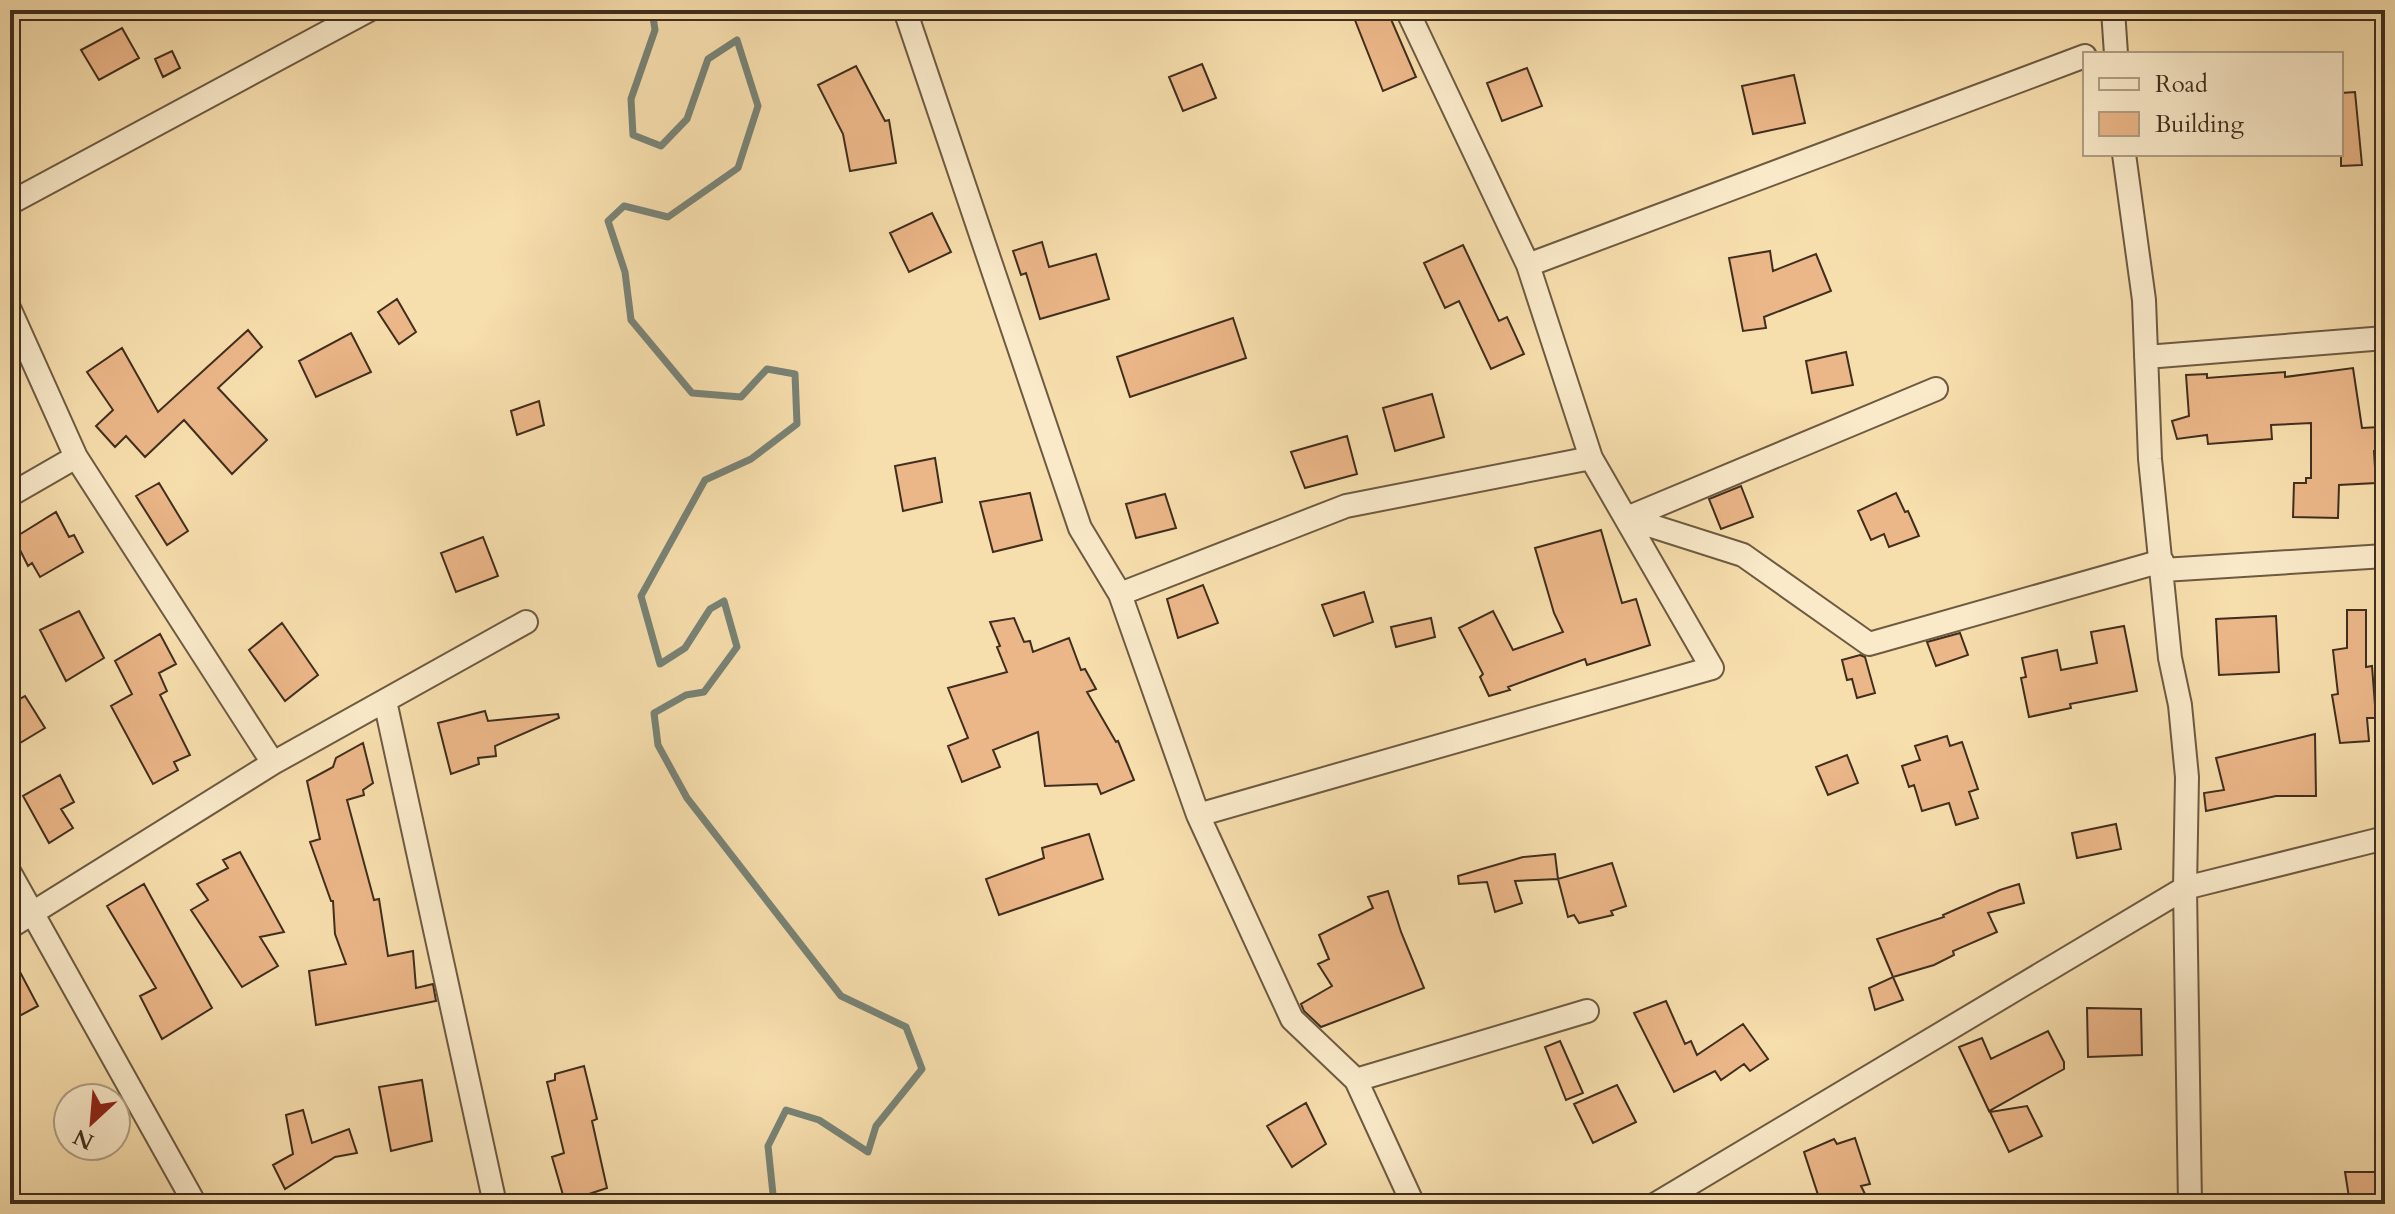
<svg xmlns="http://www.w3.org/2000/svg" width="2395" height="1214" font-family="Cardo,serif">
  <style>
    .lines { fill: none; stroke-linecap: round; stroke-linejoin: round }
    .stream { stroke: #788376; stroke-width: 7 }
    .building { fill: #ebb688; stroke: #402e1e; stroke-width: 2 }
    .minor-casing { stroke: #6e5a42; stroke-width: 26 }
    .minor { stroke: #faeaca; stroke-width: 22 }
  </style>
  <rect width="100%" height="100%" fill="#f7dead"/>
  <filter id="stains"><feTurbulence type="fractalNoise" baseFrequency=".0025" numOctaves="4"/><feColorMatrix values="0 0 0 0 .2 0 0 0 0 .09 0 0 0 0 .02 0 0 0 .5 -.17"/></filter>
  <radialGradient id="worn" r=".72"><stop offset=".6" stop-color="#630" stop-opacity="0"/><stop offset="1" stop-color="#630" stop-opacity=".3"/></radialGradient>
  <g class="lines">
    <path class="stream" d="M652 10 655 30 631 99 633 135 661 146 687 119 708 59 737 40 758 106 738 168 668 217 624 206 608 221 625 272 631 320 692 393 741 397 767 369 795 374 797 424 751 459 705 480 641 596 660 664 685 648 710 609 724 601 737 647 704 692 686 695 654 713 658 745 687 798 841 996 906 1027 922 1069 876 1126 868 1152 819 1120 786 1110 768 1146 774 1204"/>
  </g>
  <path class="building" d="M1351 10H1387L1416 77 1383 91Z
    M122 28 139 58 99 80 81 50Z
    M172 51 180 68 163 77 155 59Z
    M1202 64 1216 98 1183 111 1169 77Z
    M856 66 885 121 889 120 896 163 850 171 843 134 818 85Z
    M1527 68 1542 106 1502 121 1487 83Z
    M1794 75 1805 123 1753 134 1742 86Z
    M2355 92 2362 165 2341 166V93Z
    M932 213 951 252 909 272 890 233Z
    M1042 242 1049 267 1096 254 1109 299 1040 319 1026 273 1021 275 1013 251Z
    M1463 245 1499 321 1507 317 1524 354 1491 369 1459 301 1445 308 1424 263Z
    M1770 251 1773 271 1816 254 1831 291 1764 317 1766 328 1743 331 1729 258Z
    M397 299 416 332 399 344 378 312Z
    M1233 318 1246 358 1130 397 1117 357Z
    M248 330 262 347 218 388 267 440 232 474 184 420 145 457 126 436 115 447 96 426 113 410 87 372 122 348 158 412Z
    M351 333 371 372 316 397 299 361Z
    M1846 352 1853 385 1812 393 1806 361Z
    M2353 368 2362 428 2379 427 2380 450 2374 451 2376 483 2339 485 2338 518 2293 517 2294 483H2306V478H2311V423L2271 425 2272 439 2208 444 2207 435 2177 439 2172 421 2189 416 2186 375 2207 374V378L2285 372V377Z
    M1432 394 1444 437 1395 451 1383 408Z
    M539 401 544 425 517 435 511 411Z
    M1347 436 1357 474 1305 488 1291 452Z
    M935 458 942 502 903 511 895 466Z
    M159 483 188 531 167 545 136 496Z
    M1741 486 1753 517 1721 529 1709 499Z
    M1030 493 1042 540 993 552 980 502Z
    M1896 493 1905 512 1908 511 1919 536 1889 547 1884 534 1871 540 1858 511Z
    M1165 494 1176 528 1136 538 1126 504Z
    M56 512 69 537 74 535 83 552 40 577 32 563 28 566 14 538Z
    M1601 530 1622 603 1636 599 1650 645 1587 665 1585 659 1508 687 1510 690 1489 696 1480 677 1483 674 1459 628 1493 611 1513 650 1563 632 1554 613 1535 548Z
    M483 537 498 576 456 592 441 553Z
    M1203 585 1218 623 1178 638 1167 599Z
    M1364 592 1373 622 1334 636 1322 605Z
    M2347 610H2366V667L2372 666 2376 718H2367L2369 741 2340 743 2332 695 2338 694 2333 650 2347 648Z
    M79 611 104 658 66 681 40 630Z
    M2276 616 2279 672 2219 675 2216 619Z
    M1014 618 1024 642 1030 641 1033 652 1069 638 1081 670 1085 669 1096 689 1087 692 1116 742 1118 741 1134 780 1101 794 1097 784 1045 786 1038 732 993 750 1000 767 962 782 948 746 968 738 948 688 1007 672 997 647 1000 646 990 622Z
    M1431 618 1435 637 1396 647 1391 627Z
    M282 623 318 675 285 701 249 650Z
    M2124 626 2137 691 2070 704 2071 708 2029 717 2021 678 2026 677 2022 658 2057 650 2061 670 2097 663 2091 632Z
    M1960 633 1968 655 1936 666 1927 642Z
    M160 634 176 664 159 673 167 691 160 695 190 755 174 762 178 770 153 784 111 706 132 694 115 661Z
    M1860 655 1865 657 1875 693 1857 698 1852 679 1847 680 1842 660Z
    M25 696 45 728 10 749V704Z
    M485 711 488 721 558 714 559 718 495 746 496 756 478 758 479 764 451 774 438 723Z
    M2315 734 2316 796H2276L2206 811 2204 793 2224 790 2216 758Z
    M1947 736 1950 746 1962 742 1978 789 1969 792 1978 818 1956 825 1949 803 1922 811 1914 785 1909 787 1902 766 1920 760 1915 746Z
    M363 743 373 783 363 790 364 795 347 800 374 900 379 899 388 956 413 951 416 988 433 984 436 1001 316 1025 309 971 346 964 335 934 333 901H331L310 842 320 839 307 781 333 767 336 758Z
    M1847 755 1858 783 1828 795 1816 767Z
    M60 775 74 802 61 809 73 828 49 843 23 796Z
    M2116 824 2121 849 2077 858 2072 833Z
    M1089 834 1103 879 999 915 986 879 1044 858 1042 848Z
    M240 852 284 932 260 937 278 966 242 987 191 910 208 900 197 884 228 868 223 860Z
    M1555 854 1558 879 1612 863 1626 906 1611 911 1613 915 1579 923 1574 915 1568 917 1558 879 1515 881 1522 903 1495 912 1487 882 1459 884 1458 876 1523 857Z
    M144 884 212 1008 162 1039 140 996 156 988 107 906Z
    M2019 884 2024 903 1988 913 1997 932 1953 951 1954 955 1934 965 1893 977 1877 939 1944 917 1943 915 2000 890Z
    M1388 891 1401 932 1424 988 1321 1027 1304 1011 1301 1004 1332 986 1318 964 1329 959 1319 935 1373 908 1368 897Z
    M10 953 38 1006 10 1021Z
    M1893 977 1903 1000 1875 1010 1869 988Z
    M1666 1001 1685 1044 1691 1041 1697 1055 1743 1024 1768 1059 1750 1071 1744 1064 1721 1080 1715 1071 1674 1092 1634 1013Z
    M2087 1008 2141 1009 2142 1055 2088 1057Z
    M2048 1031 2064 1062V1069L1989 1111 1959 1047 1982 1038 1991 1059Z
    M1560 1041 1583 1093 1566 1100 1545 1047Z
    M584 1066 597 1119 592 1121 607 1188 565 1202 552 1157 564 1153 547 1082 555 1080V1074Z
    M422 1080 432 1141 391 1151 379 1087Z
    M1617 1085 1636 1122 1593 1143 1574 1104Z
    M1306 1103 1326 1144 1292 1167 1267 1126Z
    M2027 1106 2042 1136 2009 1152 1990 1112Z
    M303 1110 312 1143 349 1129 357 1153 335 1157 285 1189 273 1165 293 1154 286 1115Z
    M1855 1138 1870 1184 1861 1186 1870 1204H1821L1804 1152 1834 1139 1837 1144Z
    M2345 1172H2385V1204H2350Z"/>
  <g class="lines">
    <g class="minor-casing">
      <path id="minor" d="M905 10 1080 528 1120 594 1198 815 1292 1019 1356 1080 1413 1204
        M2113 10 2116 54
        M2124 154 2144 300 2150 459 2170 658 2180 705 2187 777 2185 888 2190 1204
        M10 203 369 10
        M1528 265 2085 56
        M10 310 76 457 273 763
        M2146 357 2385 338
        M10 495 76 457
        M1627 518 1743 555 1869 644 2162 561
        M1627 518 1936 389
        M2163 570 2385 556
        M1120 594 1346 506 1591 458
        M385 701 495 1204
        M1198 815 1712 668 1591 458 1528 265 1407 10
        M10 873 195 1204
        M10 927 273 763 526 622
        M1356 1080 1587 1011
        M1656 1204 2185 888 2385 838"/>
    </g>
    <use href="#minor" class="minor"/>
  </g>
  <rect width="2395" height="1214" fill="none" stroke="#f7dead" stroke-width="40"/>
  <rect x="12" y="12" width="2371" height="1190" fill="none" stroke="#402e1e" stroke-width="4"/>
  <rect x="20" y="20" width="2355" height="1174" fill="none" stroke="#402e1e" stroke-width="2"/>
  <rect x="2083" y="52" width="260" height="104" fill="#faeaca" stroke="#b09f85" stroke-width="2"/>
  <rect x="2099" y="78" width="40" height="12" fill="#faeaca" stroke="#b09f85" stroke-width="2"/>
  <text x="2155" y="92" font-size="24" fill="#402e1e">Road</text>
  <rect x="2099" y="112" width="40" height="24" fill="#ebb688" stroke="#b09f85" stroke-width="2"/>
  <text x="2155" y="132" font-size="24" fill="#402e1e">Building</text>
  <g transform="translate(92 1122) rotate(206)"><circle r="38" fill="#faeaca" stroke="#b09f85" stroke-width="2"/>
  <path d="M0-6L14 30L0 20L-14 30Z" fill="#8f2418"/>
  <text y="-12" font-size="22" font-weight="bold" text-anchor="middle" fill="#402e1e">N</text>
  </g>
  <rect width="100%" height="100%" filter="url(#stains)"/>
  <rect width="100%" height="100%" fill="url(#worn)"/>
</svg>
